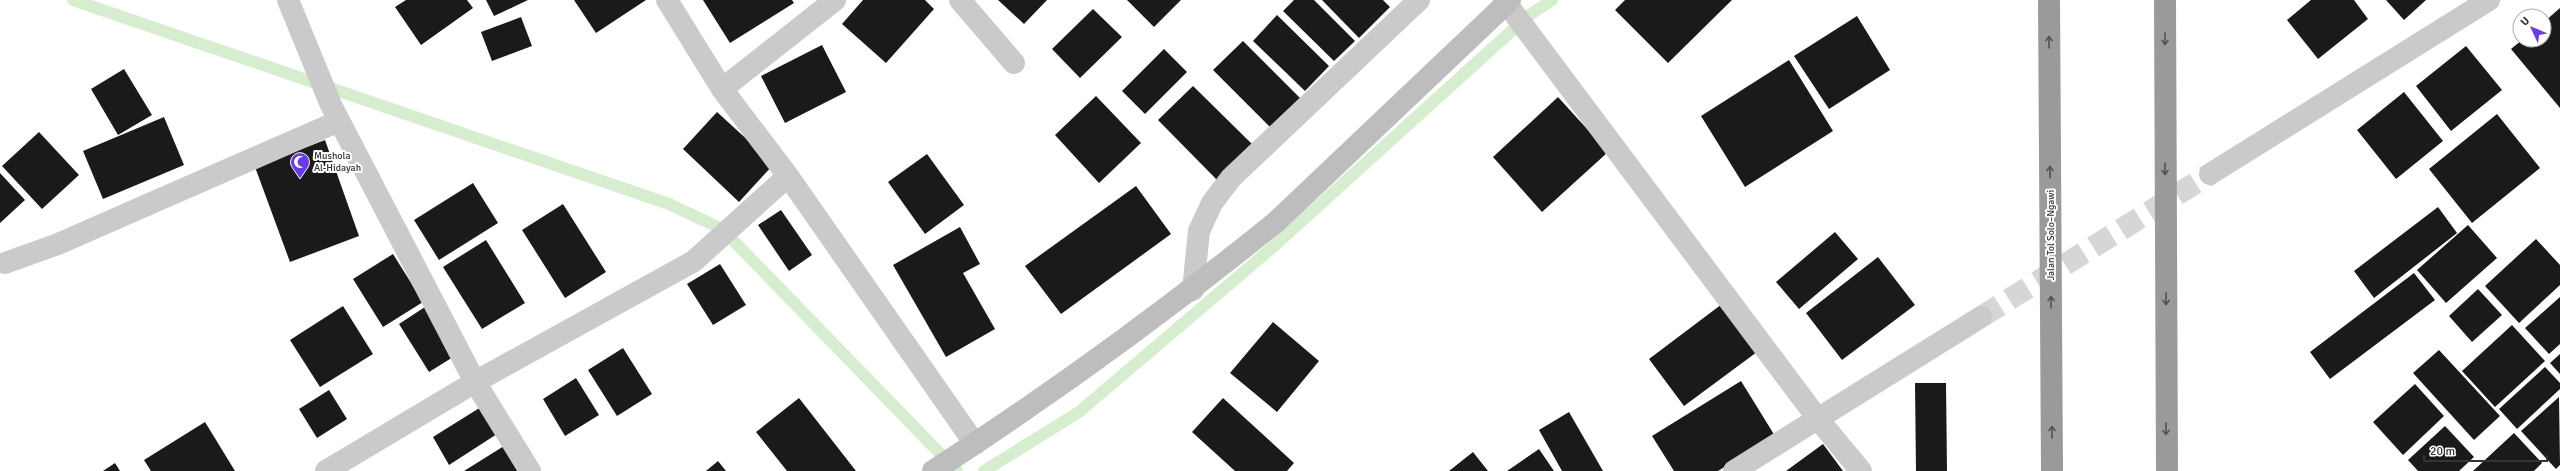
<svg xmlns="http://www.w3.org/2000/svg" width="2560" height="471" font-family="Signika,sans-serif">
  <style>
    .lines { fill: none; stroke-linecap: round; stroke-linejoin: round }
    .stream { stroke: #d7edcf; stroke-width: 12 }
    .building { fill: #1a1a1a }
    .street-tunnel { stroke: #d6d6d6; stroke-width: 22; stroke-dasharray: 22 11; stroke-linecap: butt }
    .street { stroke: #cacaca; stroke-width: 22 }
    .secondary { stroke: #bdbdbd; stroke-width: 22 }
    .highway { stroke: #9a9a9a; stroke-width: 22 }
    .secondary-bridge { stroke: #bdbdbd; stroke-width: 22 }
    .oneway { stroke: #525252 }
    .labels { text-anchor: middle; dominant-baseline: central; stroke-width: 4; stroke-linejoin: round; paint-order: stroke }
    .poi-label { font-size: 10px; fill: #333; stroke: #fff; text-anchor: start }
    .street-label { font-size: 10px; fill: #333; stroke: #fff }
  </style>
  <rect width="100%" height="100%" fill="#fff"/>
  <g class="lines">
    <path class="stream" d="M73 0 669 204 722 229 957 471
      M984 471 1079 412 1273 247 1528 16 1552 0"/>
  </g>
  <path class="building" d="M406 0H467L473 8 421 45 395 7Z
    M486 0H528L494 16Z
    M574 0H646L596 33Z
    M703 0H792L794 3 730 43Z
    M863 0H925L934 9 886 63 842 24Z
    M998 0H1047L1024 24Z
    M1127 0H1181L1154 27Z
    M1294 0H1314L1355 41 1334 61 1283 11Z
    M1322 0H1383L1390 7 1359 38Z
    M1625 0H1732L1668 63 1615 10Z
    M2311 0H2354L2368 19 2318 59 2287 20Z
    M2386 0H2426L2404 20Z
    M2560 8V108L2511 49 2522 40H2544V22Z
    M1093 9 1122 37 1080 78 1052 49Z
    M1277 15 1329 66 1305 91 1253 41Z
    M1857 16 1890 70 1829 109 1794 56Z
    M521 17 532 46 492 61 481 32Z
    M1243 41 1300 98 1270 127 1213 70Z
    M822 45 846 92 785 123 761 76Z
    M2466 46 2502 90 2451 131 2416 86Z
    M1164 49 1187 72 1145 114 1122 91Z
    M1789 60 1833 131 1745 187 1701 116Z
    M124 69 152 115 118 135 91 89Z
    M1193 86 1254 146 1218 181 1158 120Z
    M2404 92 2443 141 2396 179 2357 130Z
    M1096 96 1141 143 1099 183 1055 135Z
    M1558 97 1608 152 1542 212 1493 157Z
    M717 112 774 164 739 202 683 149Z
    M2497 114 2540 168 2472 223 2429 169Z
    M164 117 184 165 103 199 83 151Z
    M39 132 79 175 42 209 2 166Z
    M325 140 359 236 290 262 255 167Z
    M927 154 964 205 925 234 888 182Z
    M0 173 25 200 0 223Z
    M473 183 498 223 439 260 414 220Z
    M1136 186 1171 234 1061 314 1025 266Z
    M563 204 606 272 565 298 522 230Z
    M2438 207 2457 233 2374 298 2354 271Z
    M781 210 812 255 789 271 758 225Z
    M2468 225 2497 258 2446 303 2417 270Z
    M960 227 980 264 963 273 995 329 946 357 893 265Z
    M1835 232 1858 259 1799 309 1776 282Z
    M2536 239 2560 265V285L2519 323 2485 286Z
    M486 240 525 303 482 329 443 267Z
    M393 254 423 302 383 327 353 279Z
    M1878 257 1915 305 1842 360 1806 313Z
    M720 264 746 305 713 325 687 284Z
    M2414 273 2435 300 2330 379 2310 352Z
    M2478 289 2502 315 2472 342 2449 316Z
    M2560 297V344L2549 354 2525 328Z
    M1726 301 1761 349 1684 406 1649 359Z
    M428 305 458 354 429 372 399 324Z
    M343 306 373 354 320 387 290 340Z
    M1273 322 1319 361 1277 412 1230 373Z
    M2512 325 2545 361 2495 407 2462 371Z
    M623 348 652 394 617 416 588 370Z
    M2439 350 2500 416 2474 440 2413 373Z
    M2560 354V374L2550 363Z
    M2545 367 2560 383V389L2517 429 2499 409Z
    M576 378 599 415 565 436 543 399Z
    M1741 381 1775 436 1718 471H1674L1652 436Z
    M1915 383H1946L1947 471H1916Z
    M2415 384 2444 416 2403 455 2373 422Z
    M329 390 347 419 317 438 299 409Z
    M2559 397 2560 465 2556 469 2521 431Z
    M799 398 856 471H787L756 432Z
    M1223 398 1294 463 1287 471H1235L1192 432Z
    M481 407 497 434 449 465 433 437Z
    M1569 412 1603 471H1562L1539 430Z
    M205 422 235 471H151L144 460Z
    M2445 426 2474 457 2459 471H2418L2408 460Z
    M2514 433 2542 463 2534 471H2473Z
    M1823 444 1843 471H1786Z
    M504 446 520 471H464Z
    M1539 449 1554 471H1507Z
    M1473 452 1488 471H1449Z
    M718 461 726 471H706Z
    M115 463 120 471H103Z"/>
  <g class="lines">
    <path class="street-tunnel" d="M1981 317 2210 174"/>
    <path class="street" d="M288 0 331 105 475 382 530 471
      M667 0 722 89 788 176 975 444
      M960 0 1014 63
      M1504 0 1818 419 1861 471
      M722 89 835 0
      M2210 174 2489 0
      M5 263 58 244 339 121
      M1193 290 1199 231 1212 203 1231 178 1419 0
      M326 471 475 382 694 261 788 176
      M1734 471 1981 317"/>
    <path class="secondary" d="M933 471C1052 394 1166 311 1276 222"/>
    <path class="highway" d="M2049 0 2052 471
      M2165 0 2167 471"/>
    <path class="secondary-bridge" d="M1276 222 1510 0"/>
  </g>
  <defs><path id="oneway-shaft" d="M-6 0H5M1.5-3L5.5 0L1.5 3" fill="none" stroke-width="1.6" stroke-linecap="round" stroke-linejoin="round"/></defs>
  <g class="oneway">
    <use href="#oneway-shaft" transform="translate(2165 39) rotate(90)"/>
    <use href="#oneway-shaft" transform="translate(2049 42) rotate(-90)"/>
    <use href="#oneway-shaft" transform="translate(2165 169) rotate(90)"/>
    <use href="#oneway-shaft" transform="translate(2050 172) rotate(-90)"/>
    <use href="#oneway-shaft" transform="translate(2166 299) rotate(90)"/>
    <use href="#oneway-shaft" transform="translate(2051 302) rotate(-90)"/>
    <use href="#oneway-shaft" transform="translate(2166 429) rotate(90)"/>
    <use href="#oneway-shaft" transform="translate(2052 432) rotate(-90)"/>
  </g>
  <defs>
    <g id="mosque-pin" transform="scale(1)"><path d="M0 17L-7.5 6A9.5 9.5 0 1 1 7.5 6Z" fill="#6a3ce2" stroke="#fff"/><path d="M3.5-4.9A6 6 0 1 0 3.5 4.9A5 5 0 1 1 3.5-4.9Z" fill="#fff"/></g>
  </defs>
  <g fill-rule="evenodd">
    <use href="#mosque-pin" x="300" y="162"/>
  </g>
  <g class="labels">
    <g class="poi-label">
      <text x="314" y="156">Mushola<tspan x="314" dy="12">Al-Hidayah</tspan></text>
    </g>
    <g class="street-label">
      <text transform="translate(2051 235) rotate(-90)">Jalan Tol Solo–Ngawi</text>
    </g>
  </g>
  <g transform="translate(2532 28) rotate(314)"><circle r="19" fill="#ffffff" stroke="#adadad"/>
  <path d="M0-3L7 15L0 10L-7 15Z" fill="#6a3ce2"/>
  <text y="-6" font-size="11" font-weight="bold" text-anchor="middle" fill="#333333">U</text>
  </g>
  <path d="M2424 455v6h123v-6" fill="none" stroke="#333333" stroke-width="2"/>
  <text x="2430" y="455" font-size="12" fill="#333333" stroke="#ffffff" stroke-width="3" paint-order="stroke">20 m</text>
</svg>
